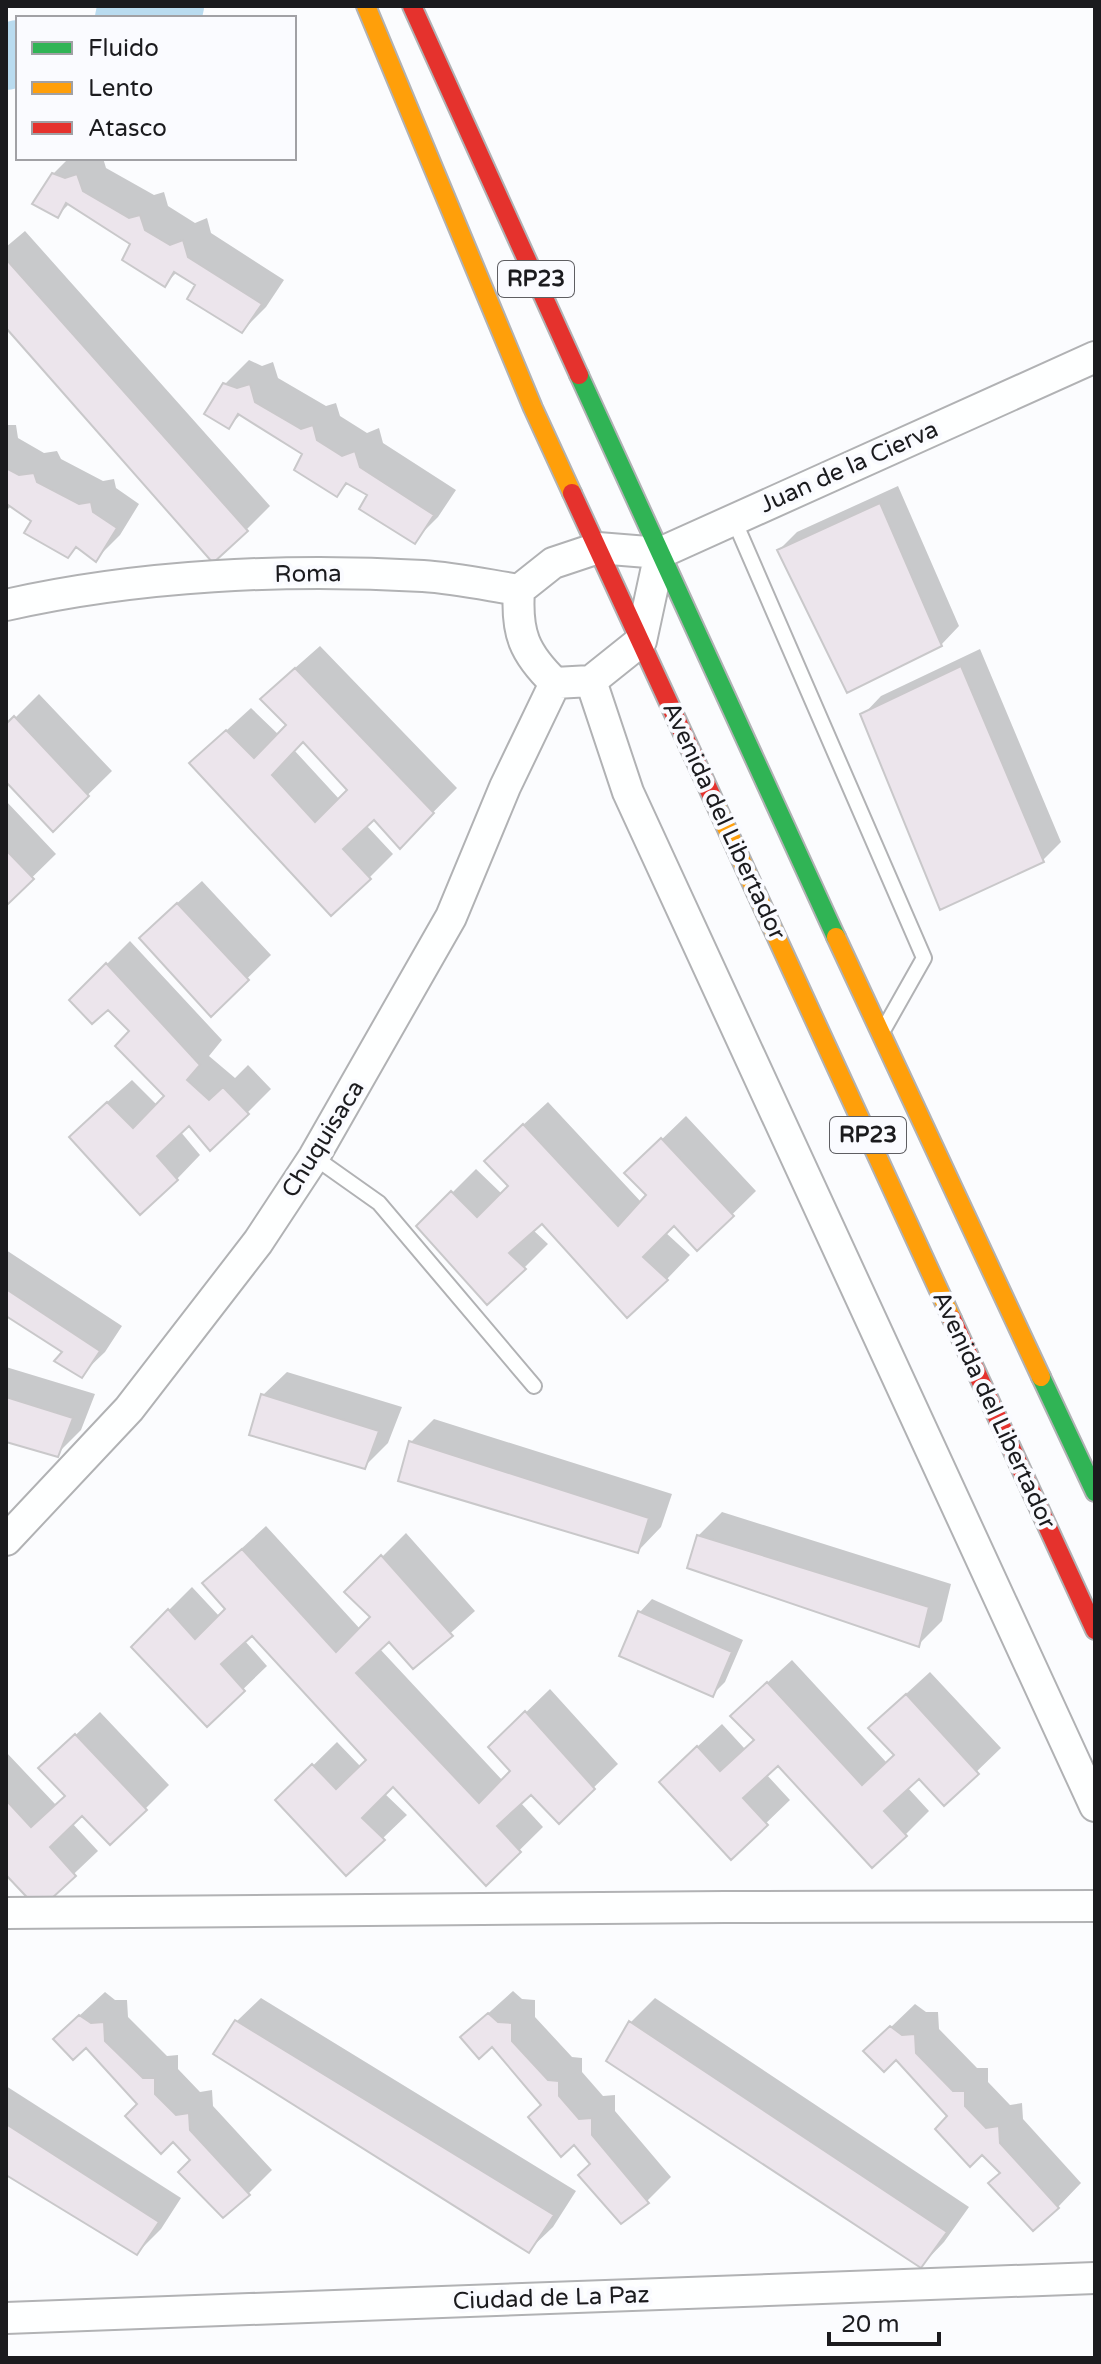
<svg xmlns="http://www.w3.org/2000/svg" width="1101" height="2364" font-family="'Varela Round',sans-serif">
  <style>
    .shadow { fill: #0003; fill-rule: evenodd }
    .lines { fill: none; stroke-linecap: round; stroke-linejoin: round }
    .river { stroke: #b9dbef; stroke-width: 66 }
    .building { fill: #ece5ec; stroke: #c9c8ca; stroke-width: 2; fill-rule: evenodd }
    .lane-casing { stroke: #b1b2b4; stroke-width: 18 }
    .street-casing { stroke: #b1b2b4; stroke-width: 34 }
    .fast-casing { stroke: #b1b2b4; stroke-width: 22 }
    .slow-casing { stroke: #b1b2b4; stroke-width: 22 }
    .jam-casing { stroke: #b1b2b4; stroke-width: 22 }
    .lane { stroke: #feffff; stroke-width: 14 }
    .street { stroke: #feffff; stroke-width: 30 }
    .fast { stroke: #30b455; stroke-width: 18 }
    .slow { stroke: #ff9f0a; stroke-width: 18 }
    .jam { stroke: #e5322d; stroke-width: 18 }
    .labels { text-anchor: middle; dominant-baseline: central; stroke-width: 8; stroke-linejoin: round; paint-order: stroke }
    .shield { fill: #fafbff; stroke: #5e5e62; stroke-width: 2 }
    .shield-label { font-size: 22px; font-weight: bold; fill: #1b1b1e }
    .street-label { font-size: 24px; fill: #1b1b1e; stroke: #fafbff }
  </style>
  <rect width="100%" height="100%" fill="#fbfcfe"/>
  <path class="shadow" d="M69 158H103L106 168 154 195 164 192 168 206 195 223 207 218 211 233 284 280 266 307 242 331 198 284 177 272 165 284 132 243 70 203 57 216 53 174Z
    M25 231 270 506 247 529 6 325V247Z
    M249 360 262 366 273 362 278 378 326 406 336 403 340 416 367 433 379 428 383 443 456 490 438 517 414 541 370 494 349 482 337 495 305 454 241 414 229 426 225 384Z
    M6 425H16L18 438 44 453 57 451 61 459 103 481 114 479 116 488 139 504 120 535 96 559 12 505 6 511Z
    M898 486 959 626 941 645 779 550 797 532Z
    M320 646 457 788 400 846 374 817 366 825 393 854 369 878 216 740 251 708 279 735 289 725 286 676ZM304 740 350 790 340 800 294 750Z
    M980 649 1061 842 1043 860 863 715 881 696Z
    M39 694 112 771 53 829 6 779V727Z
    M6 801 56 854 6 903Z
    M202 881 271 955 211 1014 165 914Z
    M130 941 222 1040 209 1056 235 1078 248 1065 271 1089 247 1113 189 1123 180 1131 200 1155 177 1179 95 1113 132 1080 158 1106 167 1096 132 1031 108 1008 71 1000Z
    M548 1102 642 1203 649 1195 627 1173 686 1116 756 1191 697 1249 674 1223 665 1232 690 1255 667 1279 542 1221 533 1230 548 1244 524 1268 419 1226 476 1169 502 1194 511 1185 510 1137Z
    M6 1250 122 1326 105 1352 81 1375 65 1351 6 1314Z
    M6 1367 95 1394 81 1430 57 1454 6 1439Z
    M287 1372 402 1407 388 1443 364 1467 263 1395Z
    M434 1419 672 1494 661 1527 638 1551 411 1442Z
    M722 1512 951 1584 942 1621 918 1645 698 1536Z
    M266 1526 361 1630 373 1617 347 1592 406 1533 475 1611 414 1666 390 1639 379 1648 503 1781 513 1771 514 1724 550 1689 618 1764 559 1821 531 1792 520 1802 543 1827 486 1883 393 1784 384 1793 407 1815 383 1838 278 1800 337 1742 361 1767 368 1760 252 1633 244 1640 267 1666 207 1724 169 1610 192 1587 220 1617 228 1609 204 1583Z
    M652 1599 743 1640 725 1682 712 1695 640 1612Z
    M792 1660 887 1763 896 1754 895 1704 930 1672 1001 1748 944 1803 919 1776 907 1787 929 1811 905 1835 778 1763 766 1774 790 1800 731 1857 685 1758 722 1724 745 1749 755 1740 757 1692Z
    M100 1712 169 1785 145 1809 82 1813 72 1823 98 1851 39 1907 6 1872V1752L56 1805 67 1795 65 1745Z
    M513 1991 522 1999 535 2000V2017L572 2057 582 2058V2072L603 2096 615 2095V2111L671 2177 647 2201 593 2163 492 2044 462 2037Z
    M105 1992 115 2000H127L128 2017 167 2056 178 2055V2069L200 2092 212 2090 213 2106 272 2170 248 2194 140 2104 79 2016Z
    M261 1998 576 2191 553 2227 529 2250 237 2021Z
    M655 1998 969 2207 944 2242 921 2266 608 2060 631 2022Z
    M915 2004 926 2012H938L939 2029 977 2068H988V2082L1010 2105 1022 2103 1023 2119 1081 2183 1058 2207 1002 2172 950 2116 890 2028Z
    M6 2086 181 2198 161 2229 137 2253 6 2173Z"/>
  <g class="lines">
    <path class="river" d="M128 18 171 6
      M6 57 18 53"/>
  </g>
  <path class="building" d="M52 173 65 178 77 174 83 191 129 218 140 215 145 230 170 245 183 240 188 257 262 304 242 333 187 299 195 285 174 272 165 287 122 260 130 244 66 203 58 218 32 204Z
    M6 259 248 531 213 563 6 328Z
    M223 383 237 388 250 384 255 402 301 429 313 425 317 440 342 456 355 451 360 467 434 515 415 544 359 509 367 495 346 483 337 497 294 470 302 454 238 414 229 429 204 414Z
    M6 468 19 475 34 473 37 482 79 504 91 502 93 512 117 528 96 562 76 547 68 558 24 533 31 521 8 505 6 508Z
    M880 503 942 646 847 693 777 550Z
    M961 666 1044 862 940 910 860 714Z
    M295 668 434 813 400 849 374 820 343 849 371 879 331 916 189 763 226 730 254 758 286 725 260 699ZM303 742 347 790 315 822 272 775Z
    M14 716 89 796 53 832 6 782V724Z
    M6 850 34 879 6 906Z
    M177 903 249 980 211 1017 139 938Z
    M106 963 200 1065 187 1080 209 1100 223 1087 249 1114 210 1151 189 1126 157 1156 178 1180 140 1215 69 1137 107 1102 133 1128 164 1096 115 1046 129 1031 108 1010 92 1024 69 1000Z
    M523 1124 618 1226 646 1195 624 1173 661 1138 734 1216 697 1251 674 1226 643 1257 668 1280 627 1318 542 1224 509 1253 526 1269 487 1305 416 1226 451 1191 477 1217 508 1186 484 1161Z
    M6 1289 100 1351 82 1378 54 1361 62 1352 6 1316Z
    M261 1394 379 1431 365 1469 249 1435Z
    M6 1397 73 1418 58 1457 6 1442Z
    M409 1441 649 1518 638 1553 398 1481Z
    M697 1535 929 1607 919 1647 687 1568Z
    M242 1549 336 1652 370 1617 344 1592 381 1555 453 1636 413 1669 389 1642 356 1673 479 1803 510 1771 488 1747 525 1711 595 1789 559 1824 531 1795 497 1826 521 1852 486 1886 393 1787 362 1818 385 1840 346 1876 275 1800 312 1764 336 1789 366 1760 252 1636 221 1664 245 1691 207 1727 131 1647 168 1609 195 1639 225 1609 202 1583Z
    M638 1611 732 1652 713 1697 619 1656Z
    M767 1682 862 1785 894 1755 868 1728 906 1694 979 1774 944 1806 919 1779 884 1811 907 1836 872 1868 778 1766 743 1798 768 1825 731 1860 659 1782 697 1746 720 1771 754 1740 730 1716Z
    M75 1734 147 1810 110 1845 82 1816 50 1847 76 1876 39 1910 6 1875V1800L31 1827 65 1796 38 1768Z
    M488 2013 498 2022 512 2023V2041L548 2080 559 2081V2096L579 2119 592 2118V2135L649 2203 621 2224 578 2175 590 2164 574 2145 561 2157 528 2117 541 2105 492 2047 479 2059 460 2037Z
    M79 2015 91 2023 104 2022 105 2041 143 2078H155V2094L176 2115 189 2113 190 2130 250 2195 223 2218 178 2172 190 2160 173 2142 161 2154 125 2116 137 2104 86 2048 73 2060 53 2039Z
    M235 2020 554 2215 529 2253 213 2054Z
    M629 2021 947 2232 921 2268 606 2061Z
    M890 2026 902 2035 915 2034 916 2053 953 2091H965V2106L986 2128 999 2126 1000 2143 1059 2208 1033 2231 988 2183 1000 2173 982 2155 970 2167 935 2129 947 2116 896 2060 884 2072 863 2051Z
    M6 2124 159 2222 137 2255 6 2175Z"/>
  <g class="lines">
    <g class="lane-casing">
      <path id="lane" d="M734 520 924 958 885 1027
        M314 1157 379 1203 534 1386"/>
    </g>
    <g class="street-casing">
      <path id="street" d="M519 590C516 633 524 653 555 683L591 681 641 641 660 553
        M6 605C139 575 287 568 423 576 455 578 487 585 519 590L553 563 598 548 660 553 1095 357
        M591 681 628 792 1095 1806
        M6 1540 129 1409 258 1242 314 1157 451 917 505 787 555 683
        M6 1913 725 1907 1095 1906
        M6 2318 1095 2278"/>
    </g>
    <g class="fast-casing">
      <path id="fast" d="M579 375 836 937
        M1041 1377 1095 1492"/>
    </g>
    <g class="slow-casing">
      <path id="slow" d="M366 6 533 408 572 493
        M714 801 952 1319
        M836 937 1041 1377"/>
    </g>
    <g class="jam-casing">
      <path id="jam" d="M412 6 579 375
        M572 493 714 801
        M952 1319 1095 1630"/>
    </g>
    <use href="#lane" class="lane"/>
    <use href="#street" class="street"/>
    <use href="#fast" class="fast"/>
    <use href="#slow" class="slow"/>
    <use href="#jam" class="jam"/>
  </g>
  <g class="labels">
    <g class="shield">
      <rect x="498" y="261" width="76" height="36" rx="6"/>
      <rect x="830" y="1117" width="76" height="36" rx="6"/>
    </g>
    <g class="shield-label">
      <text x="536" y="279">RP23</text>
      <text x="868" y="1135">RP23</text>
    </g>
    <g class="street-label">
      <text transform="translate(849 467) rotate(-24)">Juan de la Cierva</text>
      <text transform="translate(308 574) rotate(-1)">Roma</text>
      <text transform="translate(724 821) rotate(65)">Avenida del Libertador</text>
      <text transform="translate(323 1139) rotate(-58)">Chuquisaca</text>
      <text transform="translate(994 1410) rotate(65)">Avenida del Libertador</text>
      <text transform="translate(551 2298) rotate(-2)">Ciudad de La Paz</text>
    </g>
  </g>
  <rect width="1101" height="2364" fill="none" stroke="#1b1b1e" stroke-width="16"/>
  <rect x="16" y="16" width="280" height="144" fill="#fafbff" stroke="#a1a1a5" stroke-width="2"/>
  <rect x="32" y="42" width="40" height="12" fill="#30b455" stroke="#a1a1a5" stroke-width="2"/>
  <text x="88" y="56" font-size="24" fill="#1b1b1e">Fluido</text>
  <rect x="32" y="82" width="40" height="12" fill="#ff9f0a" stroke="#a1a1a5" stroke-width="2"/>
  <text x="88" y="96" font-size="24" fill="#1b1b1e">Lento</text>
  <rect x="32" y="122" width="40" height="12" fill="#e5322d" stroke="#a1a1a5" stroke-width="2"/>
  <text x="88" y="136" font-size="24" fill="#1b1b1e">Atasco</text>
  <path d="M829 2332v12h110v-12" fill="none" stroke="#1b1b1e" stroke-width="4"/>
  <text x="841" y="2332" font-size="24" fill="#1b1b1e" stroke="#fafbff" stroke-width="6" paint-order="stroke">20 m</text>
</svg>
